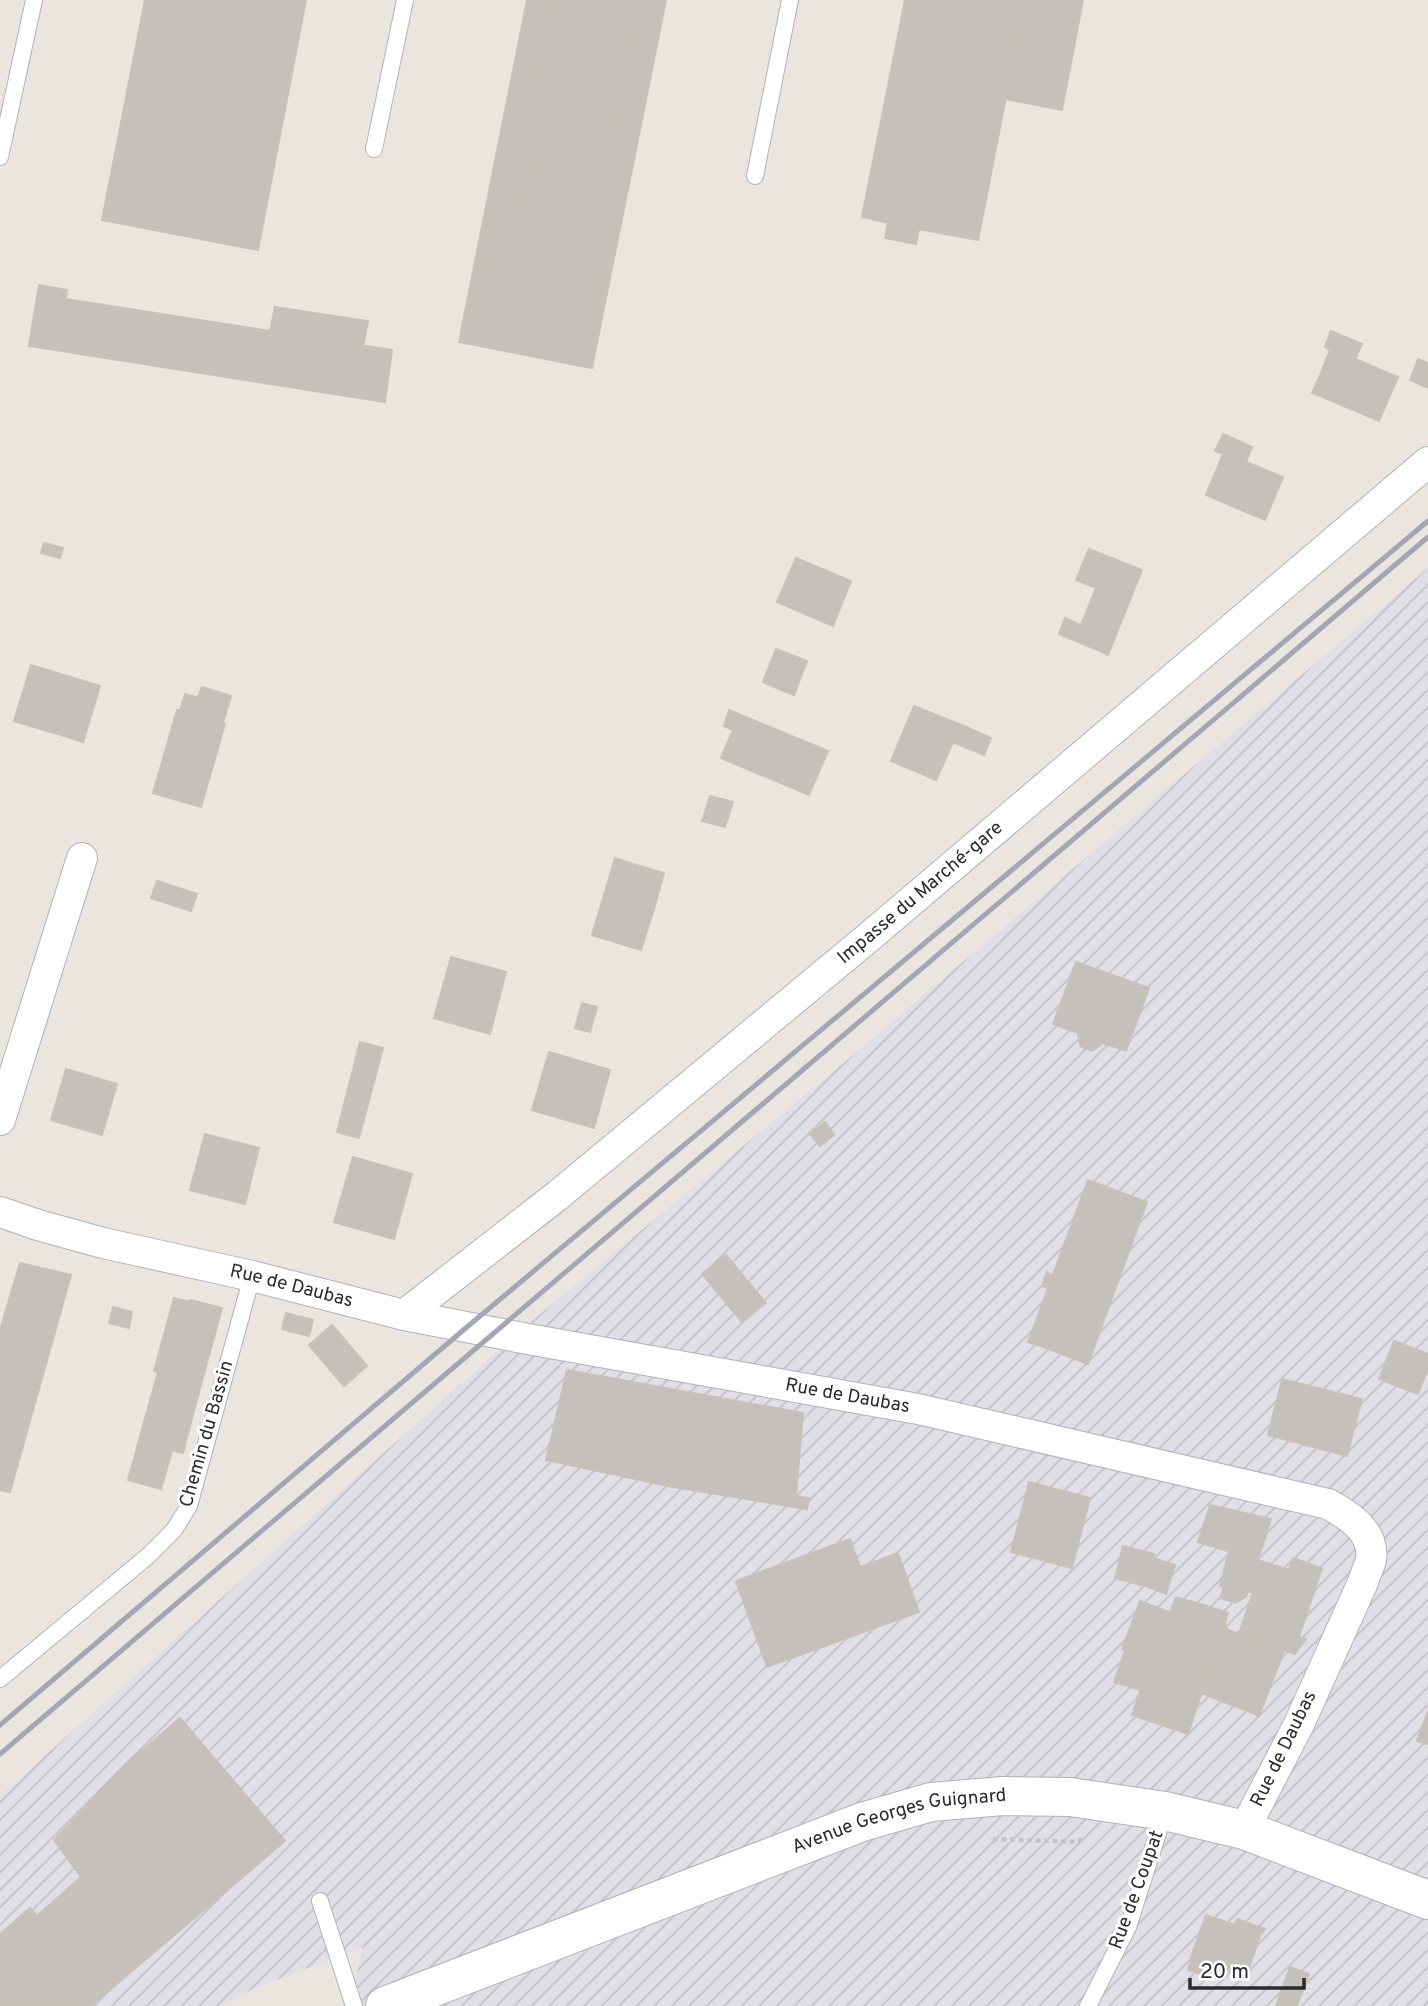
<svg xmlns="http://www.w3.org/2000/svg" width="1428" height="2006" font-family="Overpass,sans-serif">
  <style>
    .industrial { fill: url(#industrial-furrows) }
    .building { fill: #c4c0bb; stroke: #c7c1b9; stroke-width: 2 }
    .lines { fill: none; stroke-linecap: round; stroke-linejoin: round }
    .lane-casing { stroke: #b0b2ba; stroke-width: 18 }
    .street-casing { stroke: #b0b2ba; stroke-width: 32 }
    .secondary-casing { stroke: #b0b2ba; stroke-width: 40 }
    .path { stroke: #c4c4c4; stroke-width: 4.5; stroke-dasharray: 5 3.5; stroke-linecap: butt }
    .lane { stroke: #fff; stroke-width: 16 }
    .street { stroke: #fff; stroke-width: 30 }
    .secondary { stroke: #fff; stroke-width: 38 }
    .rail { stroke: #a3a6b3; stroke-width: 5 }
    .labels { text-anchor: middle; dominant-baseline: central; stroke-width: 6; stroke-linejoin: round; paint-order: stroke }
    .street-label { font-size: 19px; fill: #2b2b2b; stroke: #fff }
  </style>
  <defs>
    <pattern id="industrial-furrows" width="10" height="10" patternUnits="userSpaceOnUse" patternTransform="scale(1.75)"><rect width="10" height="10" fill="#e0dfe5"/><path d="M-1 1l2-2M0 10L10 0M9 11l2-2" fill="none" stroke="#c0c0c5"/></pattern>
  </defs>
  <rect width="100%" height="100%" fill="#ebe5e0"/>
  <path class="industrial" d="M1428 568V2006H349L363 1947 255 1988 220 2006H0V1796L529 1323 834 1071Z"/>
  <path class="building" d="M145 0H306L258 250 102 220Z
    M527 0H552L519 165 604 181 640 0H666L592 368 581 366 611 215 500 194 470 344 459 342Z
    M552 0H640L604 181 519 165Z
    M905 0H1025L978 240 919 229 916 244 885 238 888 223 862 217Z
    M1025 0H1083L1062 110 1006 99Z
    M500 194 611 215 581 366 470 344Z
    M39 285 67 290 66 299 392 350 385 402 29 346Z
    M275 307 368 321 363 346 270 331Z
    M1331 331 1362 344 1355 359 1398 377 1379 421 1320 396 1328 379 1320 375 1330 350 1325 347Z
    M1418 359 1428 363V388L1410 380Z
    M1320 375 1328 379 1320 396 1312 393Z
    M1223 434 1252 447 1246 462 1283 477 1265 520 1206 495 1223 454 1215 451Z
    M44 543 63 548 60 558 41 553Z
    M1089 549 1142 570 1118 630 1112 627 1102 652 1059 634 1065 618 1081 625 1096 588 1076 580Z
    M796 558 851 581 833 626 777 602Z
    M1112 627 1118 630 1108 655 1102 652Z
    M776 649 802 659 796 673 789 670 781 690 763 682Z
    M802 659 807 661 794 695 781 690 789 670 796 673Z
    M31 665 100 686 85 736 63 729 61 735 14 721Z
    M202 687 231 696 228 706 198 697Z
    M185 694 228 706 223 723 225 724 201 807 153 793 177 710 180 711Z
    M914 706 964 726 957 744 953 742 936 780 891 761Z
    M729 710 828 751 809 795 721 758 733 730 724 726Z
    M964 726 991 738 984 755 957 744Z
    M63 729 85 736 83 742 61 735Z
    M710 796 733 802 725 827 702 821Z
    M615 858 636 865 635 870 655 876 646 903 655 906 641 950 592 935Z
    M636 865 664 873 655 906 646 903 655 876 635 870Z
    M157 881 197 894 191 911 151 898Z
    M451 957 506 972 490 1034 434 1018Z
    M1076 962 1149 988 1126 1051 1103 1043 1092 1051 1080 1046 1078 1033 1053 1024Z
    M582 1003 597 1007 590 1032 575 1028Z
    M360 1042 383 1048 359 1138 337 1132Z
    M549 1052 610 1070 594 1128 532 1110Z
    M66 1069 117 1084 102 1135 51 1120Z
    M825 1122 834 1135 820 1146 810 1134Z
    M205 1134 259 1148 245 1204 190 1190Z
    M353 1157 412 1174 394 1239 334 1222Z
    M1088 1180 1147 1202 1088 1364 1035 1344 1047 1313 1040 1310Z
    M726 1255 766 1303 742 1322 702 1274Z
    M20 1263 71 1275 10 1492 0 1490V1330Z
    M1047 1272 1052 1276 1048 1288 1042 1286Z
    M174 1298 190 1302V1300L222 1308 192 1418 177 1414 167 1449 172 1451 161 1489 128 1480 158 1372 154 1371Z
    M113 1307 132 1312 129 1328 109 1323Z
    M1040 1310 1047 1313 1035 1344 1028 1342Z
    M286 1313 313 1320 309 1336 282 1329Z
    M332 1325 367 1366 344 1386 309 1345Z
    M1394 1341 1428 1354V1368L1418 1394 1379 1379Z
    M567 1370 803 1413 796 1496 809 1498 807 1509 673 1487 546 1460Z
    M1282 1379 1362 1399 1347 1456 1268 1435Z
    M177 1414 192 1418 183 1453 167 1449Z
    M1029 1482 1090 1498 1072 1568 1011 1552Z
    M1210 1505 1271 1519 1258 1560 1198 1542Z
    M850 1539 860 1567 898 1553 919 1612 767 1667 736 1581Z
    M1123 1546 1154 1554 1145 1586 1115 1578Z
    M1229 1551 1258 1560 1247 1594 1220 1586Z
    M1153 1558 1175 1565 1166 1594 1145 1586Z
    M1293 1558 1322 1568 1299 1637 1306 1639 1295 1654 1239 1634 1253 1592 1248 1591 1258 1560 1289 1570Z
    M1224 1587 1247 1594 1246 1597 1235 1603 1220 1598Z
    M1176 1597 1207 1606 1201 1624 1170 1613Z
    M1140 1601 1201 1624 1207 1606 1228 1613 1188 1734 1132 1715 1151 1659 1122 1649Z
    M1225 1623 1228 1630 1284 1651 1259 1716 1201 1693Z
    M1125 1650 1151 1659 1140 1690 1114 1682Z
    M1428 1711V1744L1417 1741Z
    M180 1718 285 1841 91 2006H0V1934L30 1908 37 1916 81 1877 54 1840 124 1766Z
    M1206 1915 1235 1925 1237 1919 1265 1929 1260 1936 1246 1977 1214 1965 1211 1978 1188 1970 1193 1957H1191Z
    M1290 1967 1309 1974 1297 2006H1276Z"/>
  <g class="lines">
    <g class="lane-casing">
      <path id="lane" d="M374 149 405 0
        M0 157 34 0
        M755 176 790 0
        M0 1679 148 1556 174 1530 189 1506 252 1276
        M320 1901 354 2006
        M1088 2006 1128 1927 1165 1811"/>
    </g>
    <g class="street-casing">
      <g id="street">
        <path d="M0 1120 82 858"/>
        <path id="s1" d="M0 1212 38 1225 103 1243 252 1276 404 1315 528 1339 918 1409 1328 1504C1348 1515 1375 1531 1371 1560 1369 1567 1365 1575 1363 1582L1299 1724 1244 1830"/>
        <path id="s2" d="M404 1315 557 1196 869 937 1428 462"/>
      </g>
    </g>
    <g class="secondary-casing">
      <g id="secondary">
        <path id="s3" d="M385 2006 862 1822 931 1802 1003 1796 1070 1797 1165 1811 1244 1830 1428 1900"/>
      </g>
    </g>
    <path class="path" d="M993 1839 1079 1842 1082 1837"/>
    <use href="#lane" class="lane"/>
    <use href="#street" class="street"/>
    <use href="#secondary" class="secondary"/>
    <path class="rail" d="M0 1725 467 1327 1428 521
      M0 1754 1428 537"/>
  </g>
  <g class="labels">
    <g class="street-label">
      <text stroke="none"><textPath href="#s2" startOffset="667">Impasse du Marché-gare</textPath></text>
      <text stroke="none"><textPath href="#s1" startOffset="301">Rue de Daubas</textPath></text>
      <text stroke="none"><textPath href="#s1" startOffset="868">Rue de Daubas</textPath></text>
      <text transform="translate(207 1434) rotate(-74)">Chemin du Bassin</text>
      <text transform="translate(1284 1749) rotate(-64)">Rue de Daubas</text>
      <text stroke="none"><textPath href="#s3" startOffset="548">Avenue Georges Guignard</textPath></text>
      <text transform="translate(1137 1890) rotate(-70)">Rue de Coupat</text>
    </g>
  </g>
  <path d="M1190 1978v10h114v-10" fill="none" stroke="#2b2b2b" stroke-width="3.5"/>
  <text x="1200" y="1978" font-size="21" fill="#2b2b2b" stroke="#ffffff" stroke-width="5" paint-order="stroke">20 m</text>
</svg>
